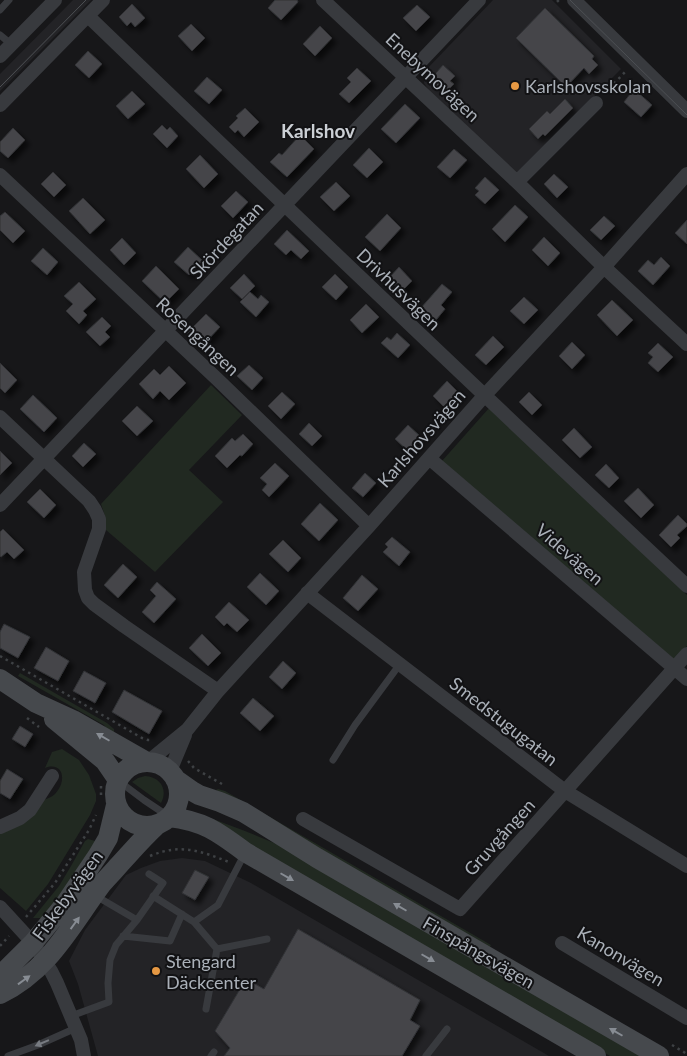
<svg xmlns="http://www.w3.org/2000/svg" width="687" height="1056" font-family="Lato,sans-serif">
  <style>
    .built { fill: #232326 }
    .green { fill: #212921 }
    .building { fill: #444549; stroke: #313235; filter: url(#shadow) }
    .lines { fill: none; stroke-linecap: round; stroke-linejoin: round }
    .path { stroke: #3e4144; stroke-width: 2.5; stroke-dasharray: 2.5 4; stroke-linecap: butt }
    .lane { stroke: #383a3e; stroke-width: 7 }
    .street { stroke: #383a3e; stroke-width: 14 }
    .secondary { stroke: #46494d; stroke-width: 20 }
    .tram { stroke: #4d5054; stroke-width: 1 }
    .oneway { fill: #878c93 }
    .oneway2 { fill: #777b81 }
    .poi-dot { fill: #e59843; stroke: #121214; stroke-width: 2 }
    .labels { text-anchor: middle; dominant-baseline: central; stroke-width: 4; stroke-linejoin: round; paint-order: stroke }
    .street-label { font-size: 18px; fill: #aab0b8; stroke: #121214 }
    .poi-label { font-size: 18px; fill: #aab0b8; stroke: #121214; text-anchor: start }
    .neighbourhood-label { font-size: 19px; font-weight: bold; fill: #cbcfd4; stroke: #121214 }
  </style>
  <defs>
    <filter id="shadow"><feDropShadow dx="4.5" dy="4.5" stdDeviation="2.5" flood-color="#0009"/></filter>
  </defs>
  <rect width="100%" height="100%" fill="#171719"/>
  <path class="built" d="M73 0H91L0 91V74Z
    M493 0H552L621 69 516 175 430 92 424 83 425 71Z
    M182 858 205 861 251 883 549 1056H98L78 984 69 961 85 930 126 875 141 868 160 861Z"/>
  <path class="green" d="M211 385 242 415 189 470 223 502 155 572 106 530 105 516 101 504Z
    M490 407 687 595V646L674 660 442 461Z
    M20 673 107 723 114 729V733H109L104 725 18 676Z
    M62 749 79 760 89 775 96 794V801L90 815 48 884 26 911 0 888V832C13 822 27 810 41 801 45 799 51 798 55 794 67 782 64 761 45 768L52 752Z
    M145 776C161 777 168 790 161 803L132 782 138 778Z
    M218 789 225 791 491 945 489 949 216 790Z
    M205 816 245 831 279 845 642 1056H610L224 831Z
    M88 839 99 842 45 918H33L59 886 71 866 85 841Z"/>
  <path class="building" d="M275 0H297L298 2 281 20 268 8Z
    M132 4 145 18 135 27 131 22 127 26 119 17Z
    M417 5 430 17 416 31 403 18Z
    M545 8 594 56 592 59 598 65 589 74 584 68 566 87 516 38Z
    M191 24 205 38 192 51 178 36Z
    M320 26 332 38 315 56 303 44Z
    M88 51 102 64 89 78 75 65Z
    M443 65 455 76 450 81 454 84 445 93 430 80Z
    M357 68 371 81 349 103 339 94 351 82 347 78Z
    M207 77 222 90 209 104 194 91Z
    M634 89 652 105 641 117 624 102Z
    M132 91 145 104 128 119 116 106Z
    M565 99 573 108 545 136 543 134 538 139 529 129 547 111 550 114Z
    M405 104 420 118 396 143 381 129Z
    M245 108 259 122 244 137 238 130 235 133 229 127 238 118 236 116Z
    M162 125 167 130 170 127 178 136 167 148 153 134Z
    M13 128 25 140 8 158 0 151V142Z
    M300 135 314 149 287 177 270 162 279 153 282 155Z
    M369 148 383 162 367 178 353 165Z
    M454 149 467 160 450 178 437 167Z
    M200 155 218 174 204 188 186 169Z
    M53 172 66 185 54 197 41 184Z
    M554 174 568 187 557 198 544 184Z
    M485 177 499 190 485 204 475 195 479 191 475 188Z
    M336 182 350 196 334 211 320 197Z
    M236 191 248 202 233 218 221 206Z
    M83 198 105 220 90 234 69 211Z
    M515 205 528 217 505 242 492 229Z
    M5 212 25 231 13 243 0 230V216Z
    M387 214 401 228 380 251 365 237Z
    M604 216 615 226 601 240 590 230Z
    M687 220V244L675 233Z
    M287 230 309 251 301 259 291 250 286 255 274 244Z
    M544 237 560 253 548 266 532 250Z
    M122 238 136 253 124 265 110 250Z
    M188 247 203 261 189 275 174 262Z
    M43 248 58 262 47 275 31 261Z
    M661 257 670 266 653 285 638 271 648 260 654 265Z
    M156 266 179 289 165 303 142 281Z
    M399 267 412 281 401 292 388 279Z
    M244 274 255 286 242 299 230 288Z
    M335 274 348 287 336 300 322 287Z
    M79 282 96 299 83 311 87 315 79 324 66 311 73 304 64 296Z
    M442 284 452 292 441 305 445 309 436 320 429 313 427 315 420 309Z
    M250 292 258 299 261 295 269 302 256 317 240 302Z
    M524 297 538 310 524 324 510 311Z
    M612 300 633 320 617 336 597 315Z
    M366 304 379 317 362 333 350 320Z
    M206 314 220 327 201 347 187 333Z
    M102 317 111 326 105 332 110 337 100 346 86 332Z
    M397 333 410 345 398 358 381 343 387 337 391 340Z
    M493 336 504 347 486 365 475 355Z
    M572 342 585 355 572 369 559 356Z
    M658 343 673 357 658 372 648 363 653 357 648 353Z
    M0 363 17 380 5 393 0 388Z
    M249 365 263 378 252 390 237 376Z
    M169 366 186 383 169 400 160 391 153 399 139 384 154 369 160 375Z
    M447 381 460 394 446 409 433 396Z
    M282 392 295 404 281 419 268 406Z
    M529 392 542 405 532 415 519 402Z
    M33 395 57 418 44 432 20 409Z
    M137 406 153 421 137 436 122 421Z
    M309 423 322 436 312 446 299 434Z
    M408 425 421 437 408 451 395 439Z
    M574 428 592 447 580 458 562 440Z
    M243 434 253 444 242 456 240 455 227 468 215 456 232 438 235 441Z
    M84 443 96 454 83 467 72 456Z
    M0 451 12 463 0 475Z
    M275 463 289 476 269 497 262 490 267 484 260 478Z
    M606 464 619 478 609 488 595 475Z
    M365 473 376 483 363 497 352 488Z
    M638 488 654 505 641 518 624 501Z
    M40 489 56 505 44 518 27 502Z
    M320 503 338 520 319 541 301 524Z
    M678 515 687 524V526L677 535 680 538 671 547 659 535Z
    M3 529 24 550 14 559 7 552 1 557 0 556V532Z
    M392 537 410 552 399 566 383 552 388 547 385 544Z
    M283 540 301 558 288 572 269 554Z
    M123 564 137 577 118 598 104 585Z
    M260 573 279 591 266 605 247 587Z
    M362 575 378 589 358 611 343 598Z
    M157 582 176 599 154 623 142 612 156 596 150 590Z
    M229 602 249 620 237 632 227 623 224 626 215 617Z
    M4 624 30 637 18 658 0 648V632Z
    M202 634 221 653 208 666 189 648Z
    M46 647 69 661 58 681 34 668Z
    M283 661 296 673 282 689 269 677Z
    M84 671 106 683 95 703 73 691Z
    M124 690 162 711 149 734 112 712Z
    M253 698 274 716 260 731 240 713Z
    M20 726 33 734 25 747 12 739Z
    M7 769 23 779 10 799 0 793V781Z
    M195 870 209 877 195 900 182 893Z
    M298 929 420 1000 410 1020 420 1026 402 1056H224L230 1048 215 1031 246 979 264 989Z"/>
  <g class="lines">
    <path class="path" d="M557 0 561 4
      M605 93 627 70
      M0 656 142 738 148 740H153
      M27 718 39 727
      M188 761 194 768 222 784
      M101 786V798
      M150 856C181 843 200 851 229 862
      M26 917 55 883 89 830 96 815
      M0 946 9 936
      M672 1045 687 1054"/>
    <path class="lane" d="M0 10 9 0
      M0 35 11 44
      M333 760 355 725 400 664
      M120 782 144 800 168 816
      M96 896 137 920
      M153 896 194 922 218 905 245 853
      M194 922 217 949 206 1009
      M123 936 170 941 182 914
      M217 949 267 939
      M71 1016 109 1002 108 983 110 960 116 945 137 920 163 883 149 874
      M8 1056 38 1045 76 1028
      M211 1056 214 1052
      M426 1056 447 1029"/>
    <path class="street" d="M323 0 517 182 604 267 687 344
      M574 0 687 111
      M88 16C286 207 485 397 687 586
      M0 56 55 0
      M0 105 103 0
      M0 175 216 378 369 526
      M517 182 596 103
      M0 417 89 501 95 510 99 519V529L84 572 85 590 88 598 94 604 124 626 218 691
      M429 458 687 679
      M0 505 479 0
      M307 593 565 791 687 866
      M149 761 187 730 218 691 369 526 484 396 604 267 687 174
      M170 771 185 735
      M303 819 460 909 687 654
      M0 827 20 818 30 810 52 776
      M0 907 33 943 51 971 57 983 81 1040 84 1056
      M562 943 687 1018"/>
    <path class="secondary" d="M0 679 36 703 73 720 145 761
      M54 719 105 761 118 780
      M115 794a32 32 0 1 1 64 0a32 32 0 1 1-64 0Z
      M175 779 192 791 199 795 220 802 243 812 317 858 659 1056
      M169 817C204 821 218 832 245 852L596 1056
      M0 974 6 970 33 943 65 904 98 855 108 838 116 805
      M0 994C49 970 70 927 101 885 107 878 113 872 119 865 131 852 143 838 156 826"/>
    <path class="tram" d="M570 0 687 115
      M0 87 86 0"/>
  </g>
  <defs><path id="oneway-solid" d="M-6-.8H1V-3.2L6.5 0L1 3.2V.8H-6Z" transform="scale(1.25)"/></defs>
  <g class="oneway">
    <use href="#oneway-solid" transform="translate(103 737) rotate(-150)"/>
    <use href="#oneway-solid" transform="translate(287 877) rotate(30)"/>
    <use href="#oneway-solid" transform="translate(400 907) rotate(-150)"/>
    <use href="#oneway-solid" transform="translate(75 923) rotate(-54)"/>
    <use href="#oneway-solid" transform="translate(428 958) rotate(30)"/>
    <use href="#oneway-solid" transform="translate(24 980) rotate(-36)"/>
    <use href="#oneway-solid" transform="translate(616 1032) rotate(-150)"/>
  </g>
  <use class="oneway2" href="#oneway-solid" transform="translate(42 1043) rotate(157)"/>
  <g class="poi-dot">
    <circle cx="515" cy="86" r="5"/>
    <circle cx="156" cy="971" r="5"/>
  </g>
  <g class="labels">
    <g class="street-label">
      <text transform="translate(433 77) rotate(43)">Enebymovägen</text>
      <text transform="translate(226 240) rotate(-47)">Skördegatan</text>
      <text transform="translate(399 289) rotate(44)">Drivhusvägen</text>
      <text transform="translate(198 336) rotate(43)">Rosengången</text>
      <text transform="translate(421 438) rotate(-49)">Karlshovsvägen</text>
      <text transform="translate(570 554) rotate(41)">Videvägen</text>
      <text transform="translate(504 721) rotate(38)">Smedstugugatan</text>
      <text transform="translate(499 837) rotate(-48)">Gruvgången</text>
      <text transform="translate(67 895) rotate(-54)">Fiskebyvägen</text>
      <text transform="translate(479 952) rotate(30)">Finspångsvägen</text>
      <text transform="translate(621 956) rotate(31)">Kanonvägen</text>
    </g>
    <g class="poi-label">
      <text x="525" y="86">Karlshovsskolan</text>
      <text x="166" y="961">Stengard<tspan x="166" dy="21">Däckcenter</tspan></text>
    </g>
    <g class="neighbourhood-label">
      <text x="318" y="130">Karlshov</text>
    </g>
  </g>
</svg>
